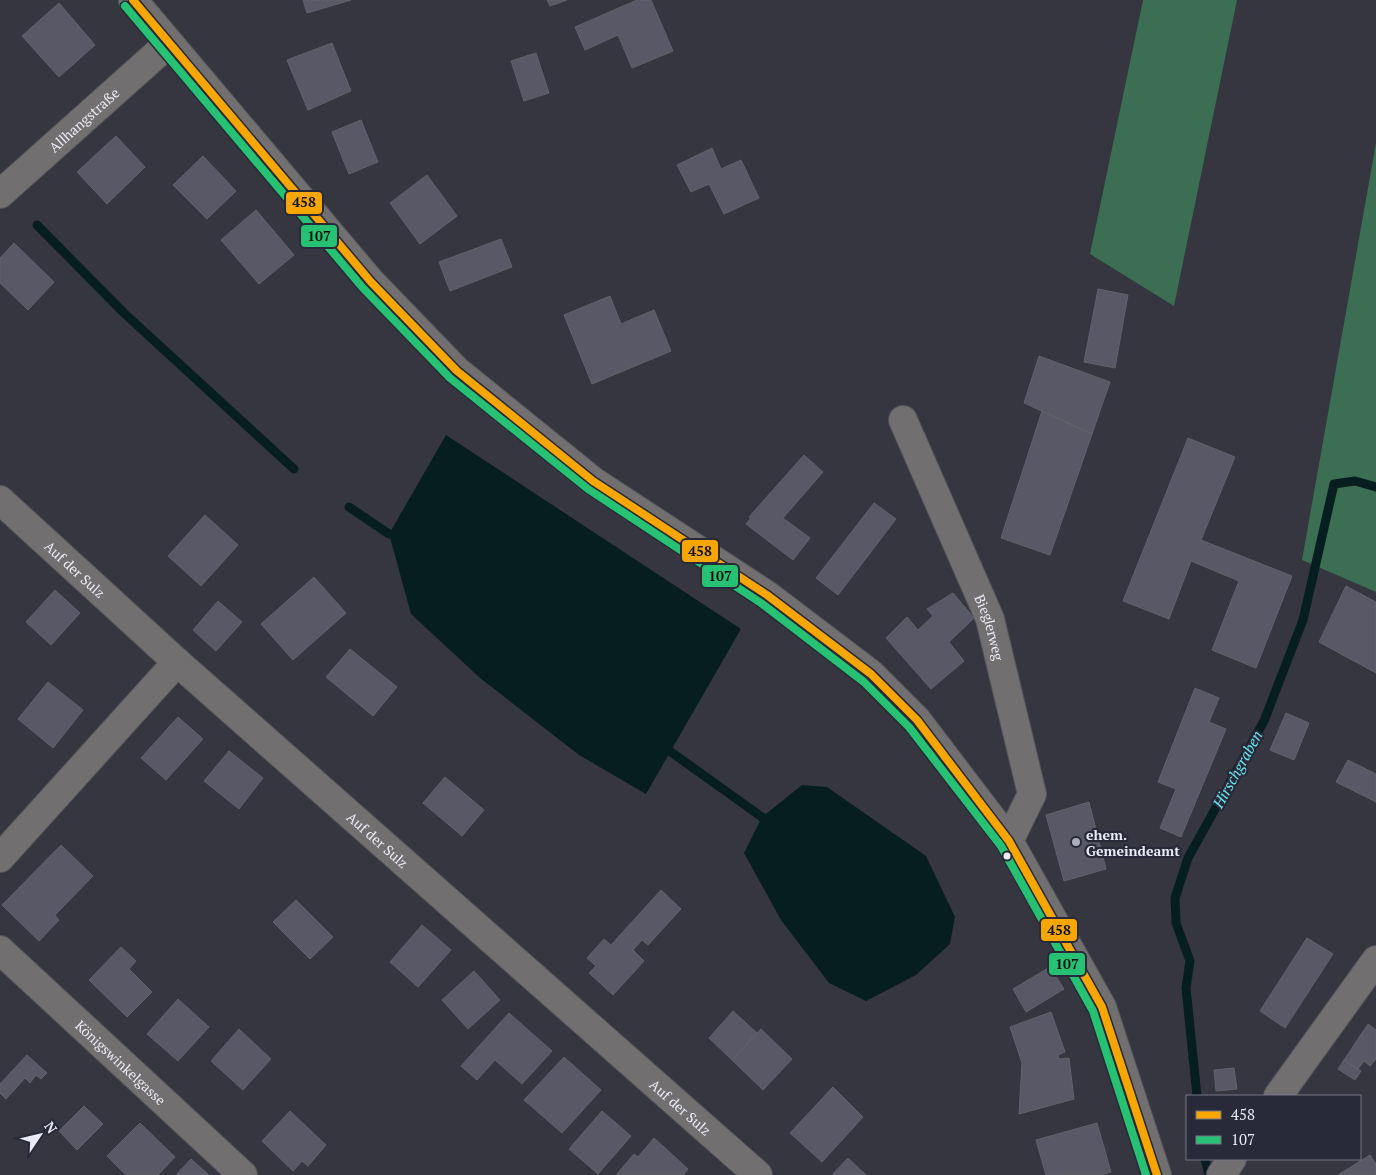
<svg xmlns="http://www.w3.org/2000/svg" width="1376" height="1175" font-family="'PT Serif',serif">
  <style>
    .forest { fill: #3b6e52 }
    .water { fill: #071e21 }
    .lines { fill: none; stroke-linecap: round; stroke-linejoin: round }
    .stream { stroke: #071e21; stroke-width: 9 }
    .building { fill: #585866; stroke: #62626a }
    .minor-casing { stroke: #54545c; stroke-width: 30 }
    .minor { stroke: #726f70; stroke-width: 28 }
    .bus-1-casing { stroke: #282939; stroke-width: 11 }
    .bus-2-casing { stroke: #282939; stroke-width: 11 }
    .bus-1 { stroke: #f7a600; stroke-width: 8 }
    .bus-2 { stroke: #26c172; stroke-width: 8 }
    .poi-dot { fill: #abacb6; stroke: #282939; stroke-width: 2 }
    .bus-dot { fill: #eaebf6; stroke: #282939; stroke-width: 2 }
    .labels { text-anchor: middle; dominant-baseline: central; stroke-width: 4.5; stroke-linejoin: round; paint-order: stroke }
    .street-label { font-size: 14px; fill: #eaebf6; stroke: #282939 }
    .poi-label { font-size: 14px; font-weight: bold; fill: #eaebf6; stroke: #282939; text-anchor: start }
    .water-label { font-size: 15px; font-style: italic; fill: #69e7f0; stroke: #282939 }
    .line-badge { stroke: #282939; stroke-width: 2 }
    .pale-badge-label { font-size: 14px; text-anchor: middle; font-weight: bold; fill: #111 }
  </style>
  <rect width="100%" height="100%" fill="#363640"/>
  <path class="forest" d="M1143 0H1237L1174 306 1090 254Z
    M1376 143V592L1302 560Z"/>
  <path class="water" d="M446 435 741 629 646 794 579 755 480 678 411 614 389 534Z
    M802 785 827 787 926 856 955 917 950 944 916 975 866 1001 829 983 781 920 744 853 762 817Z"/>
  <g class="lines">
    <path class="stream" d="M37 225 124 313 294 469
      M349 507 389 534
      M671 752 762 817
      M1197 1096 1186 988 1190 961 1176 923 1175 898 1188 858 1264 721 1303 620 1334 484 1355 481 1376 487
      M1205 1159 1209 1175"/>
  </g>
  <path class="building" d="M303 0H351L307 13Z
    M547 0H567L550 6Z
    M637 0H651L673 51 632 68 618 35 585 50 575 27Z
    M59 3 95 45 59 77 22 36Z
    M332 43 351 91 308 110 287 60Z
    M536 53 549 93 524 101 511 61Z
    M361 120 378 162 349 174 332 132Z
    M116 136 145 167 107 204 77 172Z
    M712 148 721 169 741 160 759 198 724 214 709 184 691 192 677 165Z
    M203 156 236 191 207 219 173 185Z
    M427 175 457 216 420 244 390 203Z
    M256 210 294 255 259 284 221 240Z
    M501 239 512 267 450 291 439 262Z
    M14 243 54 282 28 310 0 283V258Z
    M1098 289 1128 295 1115 368 1084 362Z
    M610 296 621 324 654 310 671 351 592 384 564 315Z
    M1039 356 1110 382 1092 434 1024 403Z
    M1042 411 1092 434 1050 555 1001 538Z
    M1188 438 1235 457 1201 540 1292 576 1256 668 1212 650 1239 581 1191 561 1169 619 1123 601Z
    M804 455 823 472 783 518 810 538 793 560 746 524 751 518 749 517Z
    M874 503 896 519 838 595 816 578Z
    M205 515 238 545 201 586 168 556Z
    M314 577 346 613 293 660 261 624Z
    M1346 586 1376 602V673L1319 642Z
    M55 590 80 613 51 645 26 622Z
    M953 593 974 618 949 642 964 661 931 689 886 638 907 617 918 630 933 616 927 609Z
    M218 601 242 622 216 651 193 630Z
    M350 649 397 687 373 716 326 677Z
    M48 682 83 710 53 748 18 719Z
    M1195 688 1219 698 1209 722 1226 729 1181 837 1160 828 1176 789 1158 782Z
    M1286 713 1309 723 1294 760 1270 750Z
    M178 717 203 739 166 780 141 758Z
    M229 751 263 778 239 809 204 781Z
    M1348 760 1376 774V802L1336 782Z
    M445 777 484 810 462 836 423 803Z
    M1089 802 1106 869 1064 881 1046 815Z
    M61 845 93 876 55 915 59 920 39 941 2 905Z
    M661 890 681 909 648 945 642 940 633 950 644 961 613 995 589 973 596 966 587 958 604 939 611 945Z
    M296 900 333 937 310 959 273 922Z
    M422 925 451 950 418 987 390 962Z
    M1307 938 1333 954 1285 1028 1260 1011Z
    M121 947 136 961 129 969 152 992 127 1017 89 980Z
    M1050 967 1064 989 1026 1012 1013 989Z
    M474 971 500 1000 468 1029 442 1000Z
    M178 999 209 1027 178 1061 147 1034Z
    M733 1011 757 1033 732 1060 709 1038Z
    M1051 1012 1065 1052 1058 1055 1059 1059 1069 1058 1074 1099 1019 1114 1022 1063 1010 1027Z
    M509 1013 552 1051 522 1084 495 1060 477 1080 461 1066Z
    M1368 1024 1376 1030V1059L1370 1066 1364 1061 1358 1069 1344 1060Z
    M239 1029 271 1059 243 1090 211 1061Z
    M761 1029 792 1059 763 1090 732 1060Z
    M27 1055 47 1073 41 1079 36 1075 30 1083 25 1078 6 1099 0 1093V1084Z
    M564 1057 601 1090 562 1133 524 1100Z
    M1344 1060 1361 1071 1355 1080 1338 1069Z
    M1234 1068 1237 1089 1216 1091 1214 1070Z
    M833 1087 863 1117 822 1162 790 1133Z
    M84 1106 103 1124 77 1150 59 1131Z
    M290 1111 326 1145 308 1166 302 1161 293 1171 262 1141Z
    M602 1111 631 1136 598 1174 569 1149Z
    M140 1123 175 1157 158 1175H126L107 1156Z
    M1097 1123 1111 1172 1102 1175H1046L1036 1140Z
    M654 1138 688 1169 683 1175H616L634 1154 638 1157Z
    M1370 1155 1376 1164V1175H1338Z
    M848 1158 866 1175H832Z
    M191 1159 209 1175H176Z"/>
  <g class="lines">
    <g class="minor-casing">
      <g id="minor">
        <path d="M133 0 371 282 457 371 593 481 767 595 871 674 917 720 1009 841 1102 1007 1157 1175"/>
        <path id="s1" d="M0 194 168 44"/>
        <path id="s2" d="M903 420 990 619 1032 794 1009 841"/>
        <path id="s3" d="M0 500 177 662 758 1175"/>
        <path d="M0 858 177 662"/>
        <path id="s4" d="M0 950 243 1175"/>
        <path d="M1278 1096 1376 960"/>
        <path d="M1221 1175 1232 1159"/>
      </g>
    </g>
    <use href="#minor" class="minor"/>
    <g class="bus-1-casing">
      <path id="bus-1" d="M133 0 371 282 457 371 593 481 767 595 871 674 917 720 1009 841 1102 1007 1157 1175"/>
    </g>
    <g class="bus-2-casing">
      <path id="bus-2" d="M125 6 363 288 450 378 588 489 761 603 864 682 909 727 1001 846 1093 1011 1146 1175"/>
    </g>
    <use href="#bus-1" class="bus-1"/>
    <use href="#bus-2" class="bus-2"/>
  </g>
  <circle class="poi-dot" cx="1076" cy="842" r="5"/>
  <circle class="bus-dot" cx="1007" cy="856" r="4.5"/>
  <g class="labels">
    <g class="street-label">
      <text stroke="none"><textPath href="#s1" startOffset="112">Allhangstraße</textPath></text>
      <text stroke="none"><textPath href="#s3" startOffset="102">Auf der Sulz</textPath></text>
      <text stroke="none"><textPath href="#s2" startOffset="225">Bieglerweg</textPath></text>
      <text stroke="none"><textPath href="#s3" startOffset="508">Auf der Sulz</textPath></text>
      <text stroke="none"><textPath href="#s4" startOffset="165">Königswinkelgasse</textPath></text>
      <text stroke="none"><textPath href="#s3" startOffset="912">Auf der Sulz</textPath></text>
    </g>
    <g class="poi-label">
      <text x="1086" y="834">ehem.<tspan x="1086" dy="16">Gemeindeamt</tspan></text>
    </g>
    <g class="water-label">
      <text transform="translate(1237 769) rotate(-61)">Hirschgraben</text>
    </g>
  </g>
  <g class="line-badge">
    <rect x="285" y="191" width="38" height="24" rx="5" fill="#f7a600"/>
    <rect x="300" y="224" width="38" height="24" rx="5" fill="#26c172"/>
    <rect x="681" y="539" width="38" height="24" rx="5" fill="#f7a600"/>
    <rect x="701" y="564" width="38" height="24" rx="5" fill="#26c172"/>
    <rect x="1040" y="918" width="38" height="24" rx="5" fill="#f7a600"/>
    <rect x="1048" y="952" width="38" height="24" rx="5" fill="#26c172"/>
  </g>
  <g class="pale-badge-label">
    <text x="304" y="207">458</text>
    <text x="319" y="241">107</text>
    <text x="700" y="556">458</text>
    <text x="720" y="581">107</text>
    <text x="1059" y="935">458</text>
    <text x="1067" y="969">107</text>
  </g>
  <rect x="1186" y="1095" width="175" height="65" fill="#282939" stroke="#767785"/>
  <rect x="1196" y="1111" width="25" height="8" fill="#f7a600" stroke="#767785"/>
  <text x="1231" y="1120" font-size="15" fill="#eaebf6">458</text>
  <rect x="1196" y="1136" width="25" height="8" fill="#26c172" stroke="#767785"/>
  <text x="1231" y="1145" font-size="15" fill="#eaebf6">107</text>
  <g transform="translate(40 1135) rotate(55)" stroke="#282939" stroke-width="4" paint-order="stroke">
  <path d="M0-4L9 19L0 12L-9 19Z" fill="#eaebf6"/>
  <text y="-8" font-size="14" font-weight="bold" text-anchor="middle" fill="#eaebf6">N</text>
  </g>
</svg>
